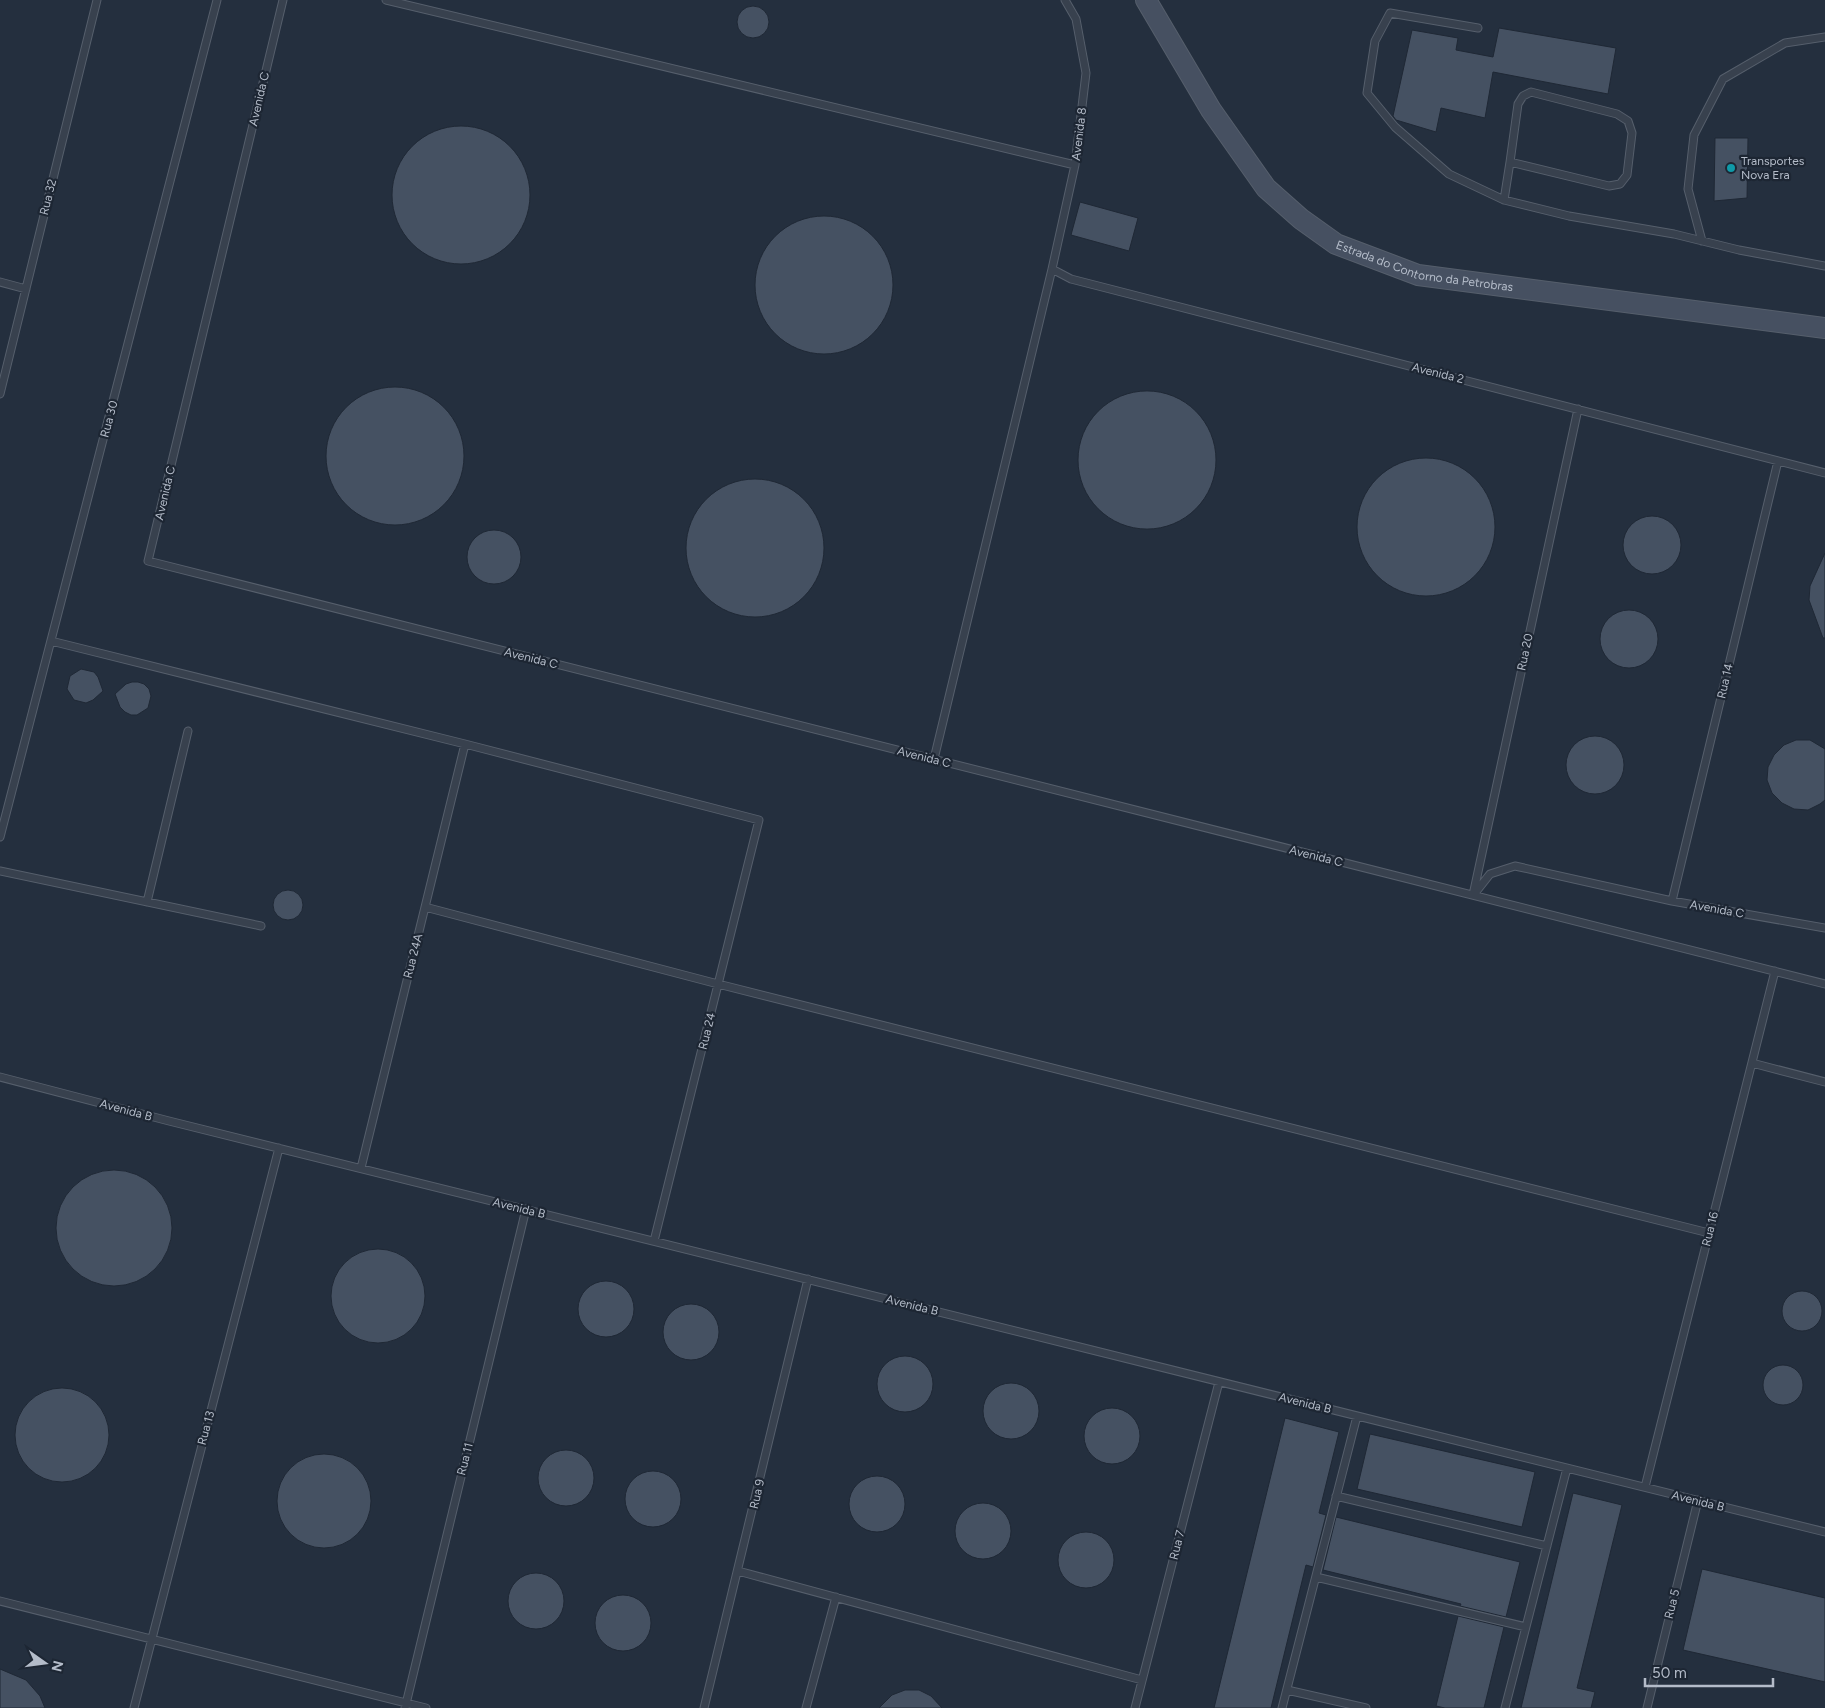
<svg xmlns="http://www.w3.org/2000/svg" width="1825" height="1708" font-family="Figtree,sans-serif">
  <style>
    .building { fill: #455162; stroke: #1f2835 }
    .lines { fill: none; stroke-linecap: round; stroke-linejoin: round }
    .service-casing { stroke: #565f6c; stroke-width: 9 }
    .secondary-casing { stroke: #565f6c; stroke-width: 22 }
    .service { stroke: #38414e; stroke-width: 7 }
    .secondary { stroke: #465061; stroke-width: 20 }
    .culture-dot { fill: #0f9aa8; stroke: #1d2633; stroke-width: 2 }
    .labels { text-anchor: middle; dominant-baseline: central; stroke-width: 4.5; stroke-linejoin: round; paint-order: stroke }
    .street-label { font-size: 12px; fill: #b4bcc9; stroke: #1d2633 }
    .poi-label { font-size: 12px; fill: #b4bcc9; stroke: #1d2633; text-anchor: start }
  </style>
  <rect width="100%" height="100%" fill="#242f3e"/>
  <path class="building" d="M737 22a16 16 0 1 1 32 0a16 16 0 1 1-32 0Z
    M1499 28 1616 48 1608 94 1493 72 1485 118 1441 108 1436 132 1396 120 1393 116 1412 30 1458 38 1456 50 1493 57Z
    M392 195a69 69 0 1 1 138 0a69 69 0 1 1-138 0Z
    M1715 138H1748L1747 198 1714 201Z
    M1080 202 1138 218 1129 251 1071 235Z
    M755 285a69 69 0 1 1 138 0a69 69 0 1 1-138 0Z
    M326 456a69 69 0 1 1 138 0a69 69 0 1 1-138 0Z
    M1078 460a69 69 0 1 1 138 0a69 69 0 1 1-138 0Z
    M1357 527a69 69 0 1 1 138 0a69 69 0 1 1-138 0Z
    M686 548a69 69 0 1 1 138 0a69 69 0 1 1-138 0Z
    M1623 545a29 29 0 1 1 58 0a29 29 0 1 1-58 0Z
    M467 557a27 27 0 1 1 54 0a27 27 0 1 1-54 0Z
    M1825 553V638H1823L1809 600 1810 586Z
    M1600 639a29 29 0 1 1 58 0a29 29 0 1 1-58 0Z
    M81 669 94 672 98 677 103 691 93 700 86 703 74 700 67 689 70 676Z
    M132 682H138L144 684 149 689 151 696 148 708 137 715H131L125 712 120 707 115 694 126 684Z
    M1566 765a29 29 0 1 1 58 0a29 29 0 1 1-58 0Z
    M1796 740H1810L1825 749V800L1820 804 1808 810 1794 809 1782 803 1772 793 1767 780 1768 767 1774 755 1784 745Z
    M273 905a15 15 0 1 1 30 0a15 15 0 1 1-30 0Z
    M56 1228a58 58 0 1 1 116 0a58 58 0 1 1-116 0Z
    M331 1296a47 47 0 1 1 94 0a47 47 0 1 1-94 0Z
    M578 1309a28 28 0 1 1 56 0a28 28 0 1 1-56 0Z
    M1782 1311a20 20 0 1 1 40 0a20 20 0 1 1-40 0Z
    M663 1332a28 28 0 1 1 56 0a28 28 0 1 1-56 0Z
    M877 1384a28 28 0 1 1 56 0a28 28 0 1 1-56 0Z
    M1763 1385a20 20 0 1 1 40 0a20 20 0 1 1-40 0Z
    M983 1411a28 28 0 1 1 56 0a28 28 0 1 1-56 0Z
    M15 1435a47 47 0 1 1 94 0a47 47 0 1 1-94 0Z
    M1084 1436a28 28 0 1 1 56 0a28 28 0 1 1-56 0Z
    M1285 1418 1339 1432 1319 1513 1326 1515 1313 1567 1306 1565 1271 1708H1214Z
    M1370 1434 1535 1472 1522 1527 1357 1489Z
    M538 1478a28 28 0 1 1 56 0a28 28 0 1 1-56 0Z
    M277 1501a47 47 0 1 1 94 0a47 47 0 1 1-94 0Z
    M625 1499a28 28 0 1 1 56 0a28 28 0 1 1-56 0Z
    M849 1504a28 28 0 1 1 56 0a28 28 0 1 1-56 0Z
    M1573 1493 1622 1505 1577 1688 1595 1692 1591 1708H1521Z
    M955 1531a28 28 0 1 1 56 0a28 28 0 1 1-56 0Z
    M1336 1517 1520 1562 1506 1617 1460 1606 1461 1604 1323 1570Z
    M1058 1560a28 28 0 1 1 56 0a28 28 0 1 1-56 0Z
    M1702 1569 1825 1598V1682L1683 1650Z
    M508 1601a28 28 0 1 1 56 0a28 28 0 1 1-56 0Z
    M595 1623a28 28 0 1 1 56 0a28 28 0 1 1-56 0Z
    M1458 1616 1504 1627 1484 1708H1445L1436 1706Z
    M0 1669 26 1680 40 1696 45 1708H0Z
    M905 1690H919L931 1696 942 1708H879L892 1695Z"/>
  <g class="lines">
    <g class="service-casing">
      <path id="service" d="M283 0 148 561 1825 984
        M386 0 1075 165
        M1478 28 1390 13 1375 41 1367 93 1395 127 1449 174 1504 200 1569 216 1674 234 1739 250 1825 266
        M1504 200 1510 162 1609 186 1620 184 1627 175 1632 133 1628 121 1617 114 1531 92 1523 96 1518 104 1510 162
        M1702 241 1688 189 1694 135 1723 79 1785 43 1825 37
        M1052 269 1071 279 1825 473
        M0 282 26 289
        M0 394 97 0
        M51 641 465 744 759 820 654 1241
        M934 759 1052 269 1075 165 1086 73 1076 19 1065 0
        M0 837 217 0
        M0 871 261 926
        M1475 893 1490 874 1515 866 1672 901 1825 928
        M1473 895 1578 409
        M1672 901 1778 461
        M147 902 188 731
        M425 907 718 984 1709 1233
        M1752 1063 1825 1082
        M0 1077 169 1121 1825 1532
        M361 1168 465 744
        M1645 1487 1775 971
        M1336 1496 1547 1546
        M738 1571 1142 1680
        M1316 1577 1526 1627
        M0 1601 426 1708
        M1287 1690 1366 1708
        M134 1708 279 1148
        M405 1708 526 1209
        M704 1708 808 1279
        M806 1708 836 1597
        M1135 1708 1219 1382
        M1282 1708 1357 1416
        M1505 1708 1567 1468
        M1647 1708 1698 1500"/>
    </g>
    <g class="secondary-casing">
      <g id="secondary">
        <path id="s1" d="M1146 0 1211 110 1266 188 1301 219 1336 244 1418 275 1825 328"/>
      </g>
    </g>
    <use href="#service" class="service"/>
    <use href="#secondary" class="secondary"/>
  </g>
  <circle class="culture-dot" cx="1731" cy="168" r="5"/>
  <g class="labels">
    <g class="street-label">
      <text transform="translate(259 99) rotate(-77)">Avenida C</text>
      <text transform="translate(1079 134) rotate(-83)">Avenida 8</text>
      <text transform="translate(48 197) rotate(-76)">Rua 32</text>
      <text stroke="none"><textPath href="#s1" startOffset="405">Estrada do Contorno da Petrobras</textPath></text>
      <text transform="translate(1438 373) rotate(14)">Avenida 2</text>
      <text transform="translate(109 419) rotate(-75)">Rua 30</text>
      <text transform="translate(165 493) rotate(-77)">Avenida C</text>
      <text transform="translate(1525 652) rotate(-78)">Rua 20</text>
      <text transform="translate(531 658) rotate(14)">Avenida C</text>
      <text transform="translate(1725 681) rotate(-77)">Rua 14</text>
      <text transform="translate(924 757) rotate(14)">Avenida C</text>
      <text transform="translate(1316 856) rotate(14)">Avenida C</text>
      <text transform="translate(1717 909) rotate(10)">Avenida C</text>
      <text transform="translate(413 956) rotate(-76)">Rua 24A</text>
      <text transform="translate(707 1031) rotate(-76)">Rua 24</text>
      <text transform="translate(126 1110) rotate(15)">Avenida B</text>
      <text transform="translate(519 1208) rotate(14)">Avenida B</text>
      <text transform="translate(1710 1229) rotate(-76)">Rua 16</text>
      <text transform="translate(912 1305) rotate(14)">Avenida B</text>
      <text transform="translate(1305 1403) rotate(14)">Avenida B</text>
      <text transform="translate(206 1428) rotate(-75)">Rua 13</text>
      <text transform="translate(465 1459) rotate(-76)">Rua 11</text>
      <text transform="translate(757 1494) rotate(-77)">Rua 9</text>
      <text transform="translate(1698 1501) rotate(14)">Avenida B</text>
      <text transform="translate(1177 1545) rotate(-76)">Rua 7</text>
      <text transform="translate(1672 1604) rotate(-76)">Rua 5</text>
    </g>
    <g class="poi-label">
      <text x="1741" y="161">Transportes<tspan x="1741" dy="14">Nova Era</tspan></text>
    </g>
  </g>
  <g transform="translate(45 1663) rotate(104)" stroke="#1d2633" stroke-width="4" paint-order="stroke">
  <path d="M0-4L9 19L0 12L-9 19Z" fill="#b4bcc9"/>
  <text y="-8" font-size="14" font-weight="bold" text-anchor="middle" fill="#b4bcc9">N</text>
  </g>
  <path d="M1645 1678v8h128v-8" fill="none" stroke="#b4bcc9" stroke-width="2.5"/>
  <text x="1652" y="1678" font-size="15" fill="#b4bcc9" stroke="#1d2633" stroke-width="4" paint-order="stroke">50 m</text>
</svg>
